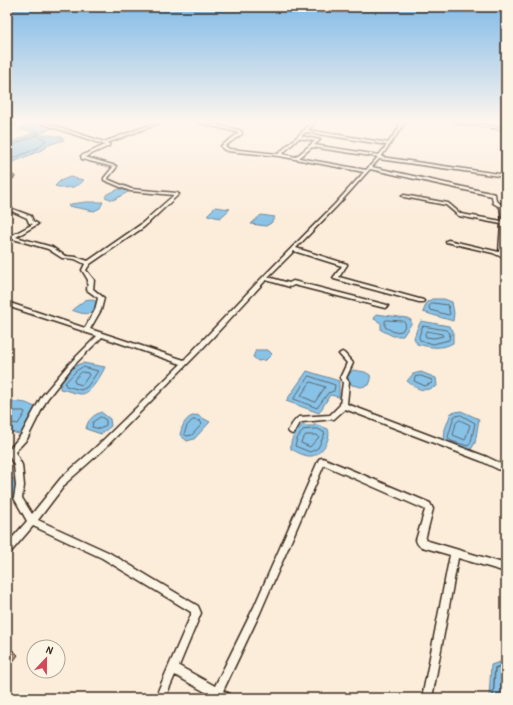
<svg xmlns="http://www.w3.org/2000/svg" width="513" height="705" font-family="'Patrick Hand',sans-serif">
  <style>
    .water { fill: #88c2e7; stroke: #698597 }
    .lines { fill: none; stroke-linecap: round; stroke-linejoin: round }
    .shore-far1 { stroke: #5a676e; stroke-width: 1 }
    .shore { stroke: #5a676e; stroke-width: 1.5 }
    .street-casing { stroke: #3b2a1e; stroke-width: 3 }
    .street { fill: #fcf5e5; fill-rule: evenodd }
    .shaded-wall { fill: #b08d78; stroke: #3b2a1e }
    .building { fill: #fccaac; stroke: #3b2a1e }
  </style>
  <rect width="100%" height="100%" fill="#fcecda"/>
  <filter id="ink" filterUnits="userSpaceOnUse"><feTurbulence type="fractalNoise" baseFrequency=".025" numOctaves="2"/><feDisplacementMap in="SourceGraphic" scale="8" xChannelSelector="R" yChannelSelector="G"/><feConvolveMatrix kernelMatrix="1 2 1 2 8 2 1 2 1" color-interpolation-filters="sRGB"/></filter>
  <g filter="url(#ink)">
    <path class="water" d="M30 123H38L52 128 41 133 19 129Z
      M33 133 62 137 64 140 45 146 46 148 7 165V144Z
      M70 177 84 180C77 189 65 189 55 186L60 181Z
      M119 189 130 191 113 200 105 197 107 194Z
      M86 202H103L100 208 94 211 68 206 71 204Z
      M215 207 230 209 220 218 207 215Z
      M261 215 275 217 271 223 266 226 251 224Z
      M90 299 98 302C94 317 84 315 72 310L85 300Z
      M432 299H444L452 302 454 313 453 321 423 312 427 302Z
      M376 314 407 318 411 320V324L403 336H393L381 330V323L374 319Z
      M421 321 449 326 453 330V343C441 350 429 347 417 344L414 338 417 329Z
      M256 350H268L272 354 266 360 258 361 253 357Z
      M83 363 105 367C102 374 90 395 81 394 75 394 67 390 60 389V385C65 376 72 365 83 363Z
      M353 370 365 372 370 375 371 380 369 385 361 387 352 385 347 379 348 375Z
      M307 371 339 381V397L330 395 319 413 286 401Z
      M421 372 436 378 437 386C424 392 419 391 407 381L413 374Z
      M11 401 26 403 37 408 23 435 7 431V404Z
      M461 411 479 419 475 443 470 451H468L449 444 444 440 445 429 451 413Z
      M101 412 110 419 111 426 101 434 86 429C87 420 94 415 101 412Z
      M197 415 210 422 194 439 187 441 180 435C182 425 186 416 197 415Z
      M303 424 306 426H314L315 424 328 429C332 438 322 454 312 456 305 457 297 452 291 449 289 439 297 431 303 424Z
      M7 476 14 479 17 482 15 495 7 503Z
      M506 660V698H489L491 665Z"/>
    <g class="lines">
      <path class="shore-far1" d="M7 147 37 135 46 140 38 148 7 161
        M433 303 448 305 450 314 448 315 430 310 429 307Z
        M387 320 403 321 406 324 402 331 394 332 385 327V321Z
        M423 326 446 330 450 333 449 340 433 344 420 340 419 337Z
        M427 331 442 334 443 336 434 338 426 337 425 334Z
        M83 367 98 371 87 387 81 390 66 386 65 383 76 371Z
        M82 372 88 373 89 375 82 385 75 383 74 380Z
        M309 376 335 385 334 391 328 393 317 408 294 399Z
        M421 376 432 380V383L425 386 414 381 415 377Z
        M311 382 325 387 315 402 301 396Z
        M7 411H24L25 413 18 424 7 422
        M461 415 475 423 471 442 468 446 451 441 448 437 454 417Z
        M101 417 106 420V425L100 429 92 427 93 422Z
        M193 420 200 421 202 424 192 435 187 436 184 434 187 426Z
        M460 420 470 425 465 440 453 435 456 423Z
        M318 429 325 433 318 448 310 452 295 446 297 439 303 430Z
        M306 435H317L319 437 310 447 301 443Z"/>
      <path class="shore" d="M493 698 495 668 506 664"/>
      <g class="street-casing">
        <path id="street" d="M13 123H17L7 128V126Z
          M46 123 104 142 155 123H160L107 143 109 144V146L85 157 116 166V168L107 179 131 189 177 193 179 194 144 227 90 264 86 270 94 280 93 289 104 298 101 310 90 329 184 360 256 284 335 204 364 172 279 156 227 151 223 149 221 146 239 133 237 132 199 123H206L239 130 242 132V134L225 146 229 149 278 154 312 123H315L308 130 388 143 401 125 392 123H405L381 157 506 175V177L379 159 372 167 495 194 496 201C499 203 502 204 504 207 509 215 505 244 503 254L506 256V259L493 253 446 242V241L448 240 499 252 501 224 459 216 446 205 404 197 402 196 404 195 448 203 461 214 502 221 500 207 493 203 492 196 370 169 337 206 296 248 347 264V265L339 277 423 300 424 301 423 302H419L334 279 333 278 342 266 294 251 268 277 289 283 293 281 387 305 388 306 385 308 294 285 290 287 266 280 201 350 102 451 67 482 38 520 108 552 198 606 201 613 179 666 215 686 254 607 319 459 322 458 325 459 430 503 433 509 425 540 506 564V572L458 558 432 698H422L450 555 422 547C418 546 417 543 416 540L425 510 424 509 324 465 260 613 223 691 230 694 231 698H216L175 675 165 698H155L191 615V612L102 558 33 526 10 553 7 554V544L27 521 14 498 16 486 14 465 7 452 21 435 42 396 69 364 97 336 84 332 83 331 7 306V302L85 328 95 310 98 298 87 290 88 280 82 270 85 264 75 259 62 258 48 249 13 239 7 241V238L33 224 29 223 27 218 7 209V207L31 216 33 221 38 224 16 237 52 247 65 256 76 257 88 261 140 225 174 195 130 191 104 180V178L113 167 82 159 81 156 105 145 41 123ZM306 132 387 145 379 155 314 145 320 140 301 136ZM299 138 315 141 296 157 282 154ZM312 147 378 157 366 170 299 158ZM102 337 181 364 96 447 61 478 32 514 22 498 24 486 22 465 15 452 27 439 47 399 73 366Z
          M456 123H468L506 128V130Z
          M7 175 13 176 14 177 7 181V178L9 177H7Z
          M342 352 344 353 353 363 346 378 349 382 347 404 487 457 506 466V473L481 461 345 409 334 419 302 422 300 423 294 433 292 434 290 433 288 431C291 426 294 420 299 417L330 415 340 405 343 382 340 378 347 363 339 354Z"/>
      </g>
      <use href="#street" class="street"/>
    </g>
    <path class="shaded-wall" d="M14 651 18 655 7 670V661Z"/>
    <path class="building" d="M7 646 14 651 7 661Z"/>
  </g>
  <linearGradient id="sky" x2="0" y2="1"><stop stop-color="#81bae8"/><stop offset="0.55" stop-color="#fef6ee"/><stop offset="1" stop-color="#fef6ee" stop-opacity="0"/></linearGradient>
  <rect width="513" height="222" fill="url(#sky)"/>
  <rect width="513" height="705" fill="none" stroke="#fcf5e5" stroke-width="24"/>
  <rect x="12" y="12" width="489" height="681" fill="none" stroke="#3b2a1e" stroke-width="1.5" filter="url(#ink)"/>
  <g transform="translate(46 659) rotate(22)"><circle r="19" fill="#fcf5e5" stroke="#afa495"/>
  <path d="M0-3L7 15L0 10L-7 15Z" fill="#d1495b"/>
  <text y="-6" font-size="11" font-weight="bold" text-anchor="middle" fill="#3b2a1e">N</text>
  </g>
</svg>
